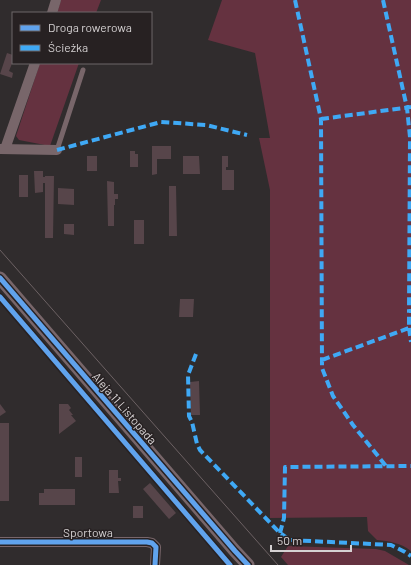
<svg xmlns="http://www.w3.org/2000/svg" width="411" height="565" font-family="Barlow,sans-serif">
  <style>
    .green { fill: #653240 }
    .building { fill: #57454a }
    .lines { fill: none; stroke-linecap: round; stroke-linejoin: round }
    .service { stroke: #78666a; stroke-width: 5 }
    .minor { stroke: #78666a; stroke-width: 10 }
    .tertiary { stroke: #78666a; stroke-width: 13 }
    .tram { stroke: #6c6163; stroke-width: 1 }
    .quiet { stroke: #3fa9f5; stroke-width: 4; stroke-dasharray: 8 4; stroke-linecap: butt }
    .cycleway-casing { stroke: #272122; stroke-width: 8 }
    .cycleway { stroke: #60a3ed; stroke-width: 5 }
    .labels { text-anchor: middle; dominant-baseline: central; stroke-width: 3; stroke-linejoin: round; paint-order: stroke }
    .street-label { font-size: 12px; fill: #d5d1d2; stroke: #272122 }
  </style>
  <rect width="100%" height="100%" fill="#302c2d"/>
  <path class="green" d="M61 0H101L96 13H57Z
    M222 0H411V551C401 543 389 541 377 540L368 531 367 517 270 518V190L259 138H270L255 53 208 40Z
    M40 63H79L50 146 19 140 16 136Z
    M288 546 376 549 385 551 409 565H288L281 557Z"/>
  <path class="building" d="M7 53 13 55V61L9 71 13 73 12 78 0 74Z
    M152 146H171V159H157V174L152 175Z
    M130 151H135V154H138V167H130Z
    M87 156H97V171H87Z
    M183 156H199L200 174H183Z
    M222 156H228V167H226V170H234V190H222Z
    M34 171H43V177H45V176H54L53 238H45V183H43V192L35 193Z
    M19 175H28V197H19Z
    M107 181 114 182V194H118V199H115V205H114V226H108Z
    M169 186H176L177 236H169Z
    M58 188 74 189V205L58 204Z
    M134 220H144V244H134Z
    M64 224H74V235L64 234Z
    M180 299H194L193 317H179Z
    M199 381 200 415H191L190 382Z
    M0 404 6 412 0 416Z
    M59 404H68L71 408 69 410 73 415H71L76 421 59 434Z
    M0 423H9V501H0Z
    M75 457H82V477H75Z
    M109 470H118V478H121V481H118L119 493H109Z
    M150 483 176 513 169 519 143 489Z
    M44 489H75V505H39V493H44Z
    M133 506H143V518H133Z"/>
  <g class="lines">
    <path class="service" d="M57 150 83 70"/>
    <path class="minor" d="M52 13 56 0
      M0 149 57 150
      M5 149 35 63
      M0 542H147L152 543 156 547 155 565"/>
    <path class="tertiary" d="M0 278 235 551 248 565"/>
    <path class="tram" d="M0 250 278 565"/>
    <path class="quiet" d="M295 0 321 119 322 368 333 396 353 425 386 466
      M383 0 407 108 410 137 409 311
      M321 119 411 107
      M57 150 161 122 206 125 247 135
      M409 328 411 342
      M196 354 188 375 189 416 192 422 197 444 200 450 280 533 290 540 391 545 405 552 411 556
      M322 360 409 328V311H411
      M280 533 284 518 285 467 411 466"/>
    <g class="cycleway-casing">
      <path id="cycleway" d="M0 278 235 551 248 565
        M0 297 230 565
        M0 542H147L152 543 156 547 155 565"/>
    </g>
    <use href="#cycleway" class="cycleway"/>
  </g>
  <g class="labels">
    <g class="street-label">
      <text transform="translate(125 408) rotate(49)">Aleja 11 Listopada</text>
      <text x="88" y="532">Sportowa</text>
    </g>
  </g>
  <rect x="12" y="12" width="140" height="52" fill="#272122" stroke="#6d6768"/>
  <rect x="20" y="25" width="20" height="6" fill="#60a3ed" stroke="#6d6768"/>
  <text x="48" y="32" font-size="12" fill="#d5d1d2">Droga rowerowa</text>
  <rect x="20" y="45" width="20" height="6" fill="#3fa9f5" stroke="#6d6768"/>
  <text x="48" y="52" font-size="12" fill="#d5d1d2">Ścieżka</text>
  <path d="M271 545v6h80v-6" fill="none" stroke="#d5d1d2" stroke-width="2"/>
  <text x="277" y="545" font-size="12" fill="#d5d1d2" stroke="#272122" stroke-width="3" paint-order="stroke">50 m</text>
</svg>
